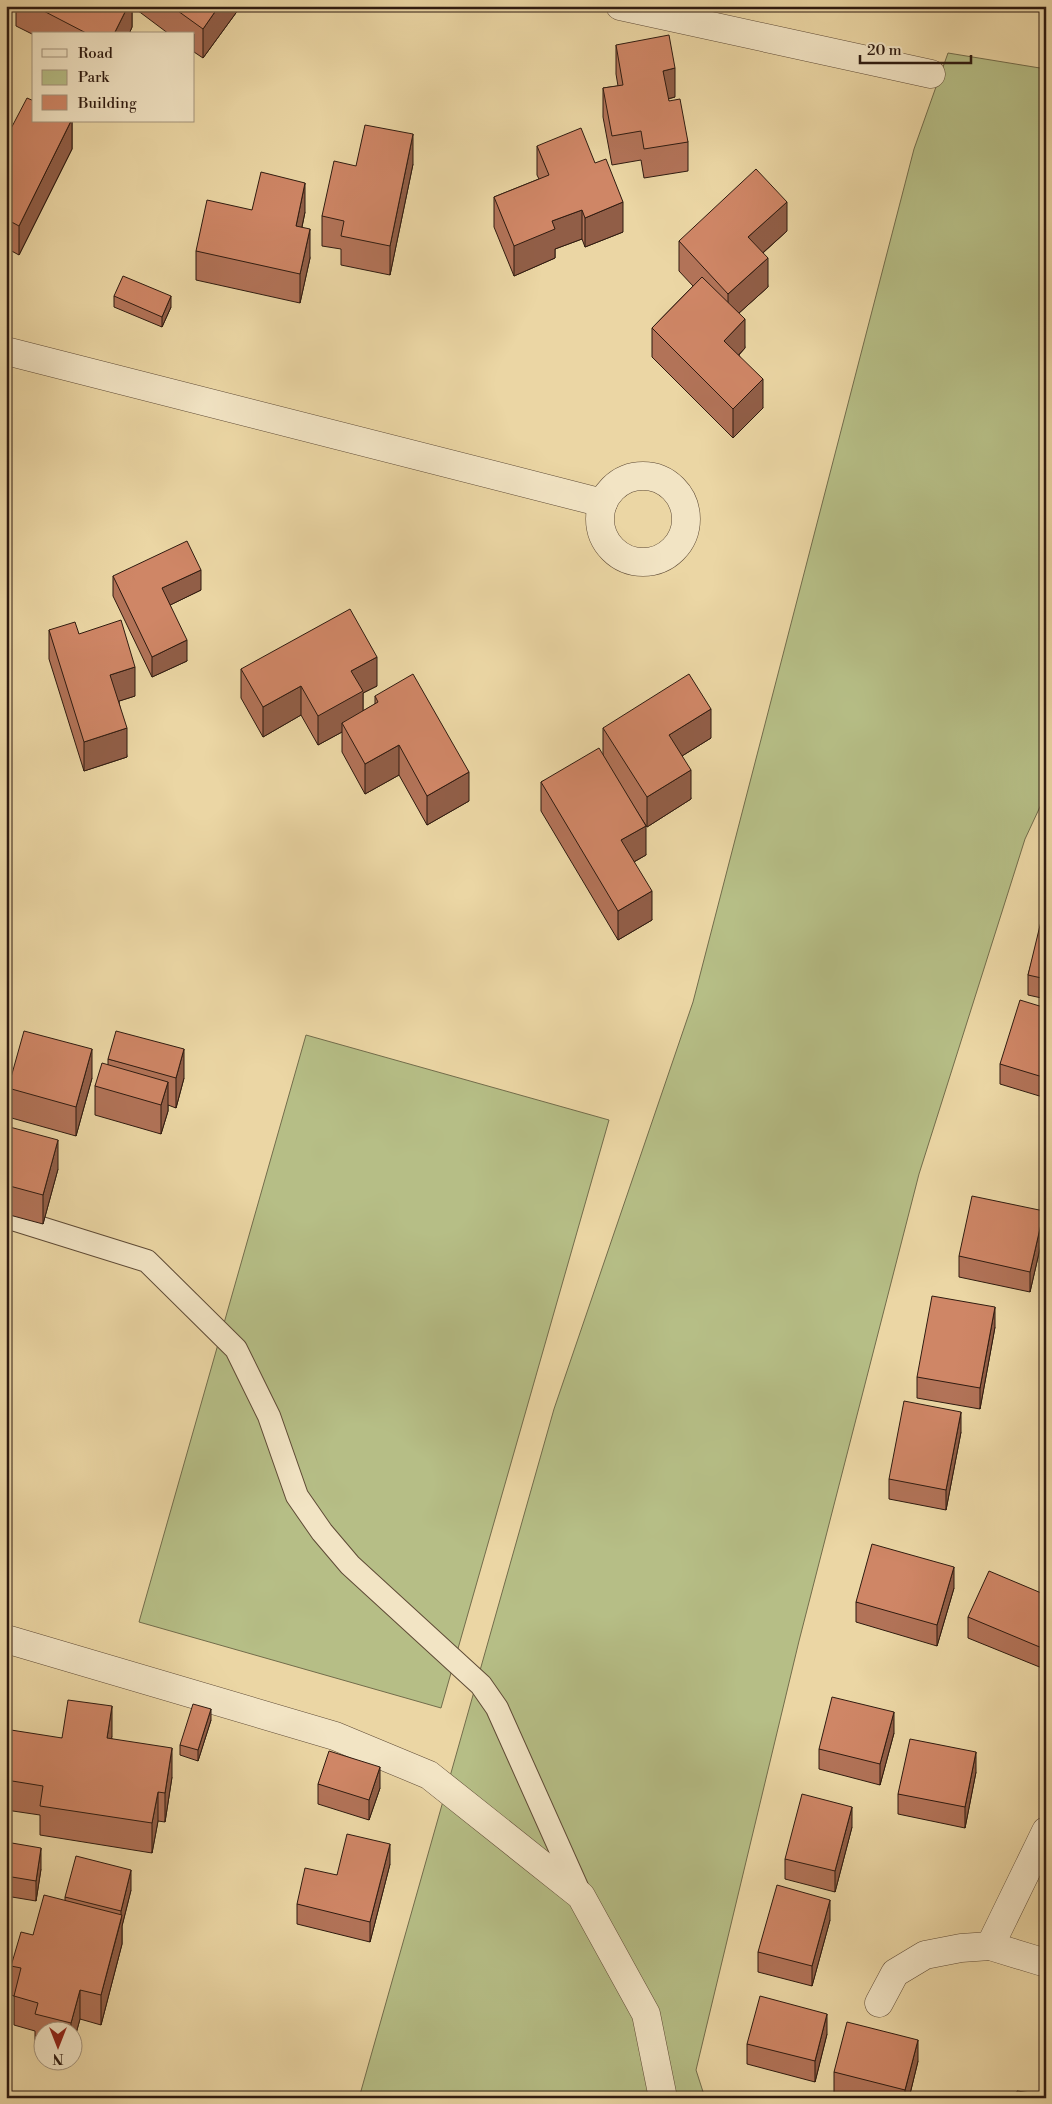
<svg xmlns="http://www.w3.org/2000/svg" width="1052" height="2104" font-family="'Libre Bodoni',serif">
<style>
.green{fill:#b6be86;stroke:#726c4b}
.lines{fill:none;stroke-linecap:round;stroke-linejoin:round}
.lane-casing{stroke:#5e4a35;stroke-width:24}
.street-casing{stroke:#5e4a35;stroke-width:29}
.lane{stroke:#f2e4c4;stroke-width:22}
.street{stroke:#f2e4c4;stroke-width:28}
.wall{fill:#b27358;stroke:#2f1b10}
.shaded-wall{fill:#915e47;stroke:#2f1b10}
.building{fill:#cf8666;stroke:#2f1b10}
</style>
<rect width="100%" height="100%" fill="#ebd6a4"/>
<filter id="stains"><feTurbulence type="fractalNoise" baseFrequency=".004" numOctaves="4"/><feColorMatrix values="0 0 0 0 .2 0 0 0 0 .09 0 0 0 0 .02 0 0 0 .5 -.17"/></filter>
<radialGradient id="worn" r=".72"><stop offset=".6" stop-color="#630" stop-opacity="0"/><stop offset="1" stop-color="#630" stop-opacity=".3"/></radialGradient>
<g class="green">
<polygon points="948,53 1046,69 1046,794 1025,839 919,1174 799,1641 696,2070 705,2098 359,2098 554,1409 693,1002 914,149"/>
<polygon points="306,1035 609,1120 441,1708 139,1622"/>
</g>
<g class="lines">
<g class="lane-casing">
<polyline id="lane" points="6,1217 147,1261 236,1349 269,1416 297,1496 322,1532 350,1565 481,1685 497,1708 581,1896"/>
</g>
<g class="street-casing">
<g id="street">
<polyline points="620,6 931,74"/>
<polyline points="6,351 603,503"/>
<circle cx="643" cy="519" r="43"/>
<polyline points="6,1639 335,1736 429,1775 581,1896 646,2014 663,2098"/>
<polyline points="990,1946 1046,1831"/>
<polyline points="879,2003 895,1973 925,1955 961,1948 990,1946 1046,1963"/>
</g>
</g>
<use href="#lane" class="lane"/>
<use href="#street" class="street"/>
</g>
<g class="wall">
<polygon points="16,6 132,6 132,27 129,34 34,34 34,35 16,26"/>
<polygon points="133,6 241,6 203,58 194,52 194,34 169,34 133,7"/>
<polygon points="797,6 814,6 813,9"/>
<polygon points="616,45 675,97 668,99 688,142 688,171 644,178 641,160 612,165 603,117 603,88 618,86 616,74"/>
<polygon points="72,121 72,149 19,255 6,248 6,138"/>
<polygon points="537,146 623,232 585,247 582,239 555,249 555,258 514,276 494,227 494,197 539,179 537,175"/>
<polygon points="413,164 390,275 341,265 341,249 322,246 322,216 356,166"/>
<polygon points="252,210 305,212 302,227 310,258 300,303 196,280 196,251"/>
<polygon points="787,231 763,253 768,287 739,313 745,348 739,355 763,408 733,438 652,357 652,328 693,286 679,271 679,241"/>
<polygon points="114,296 171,307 162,327 114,307"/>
<polygon points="113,576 201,590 170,605 187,661 152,677 113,596"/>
<polygon points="49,630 79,634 135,696 119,701 127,757 84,771 49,659"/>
<polygon points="241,669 377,686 363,693 363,711 375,704 375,696 469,801 427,825 399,775 365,794 342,752 342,732 318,745 301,715 263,737 241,698"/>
<polygon points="603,728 711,738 682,756 691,799 647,827 629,799 646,855 634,862 652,920 618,940 541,811 541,782 603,755"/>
<polygon points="1046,910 1046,999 1028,995 1028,975"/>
<polygon points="1046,1008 1046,1098 1000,1084 1000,1064"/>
<polygon points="108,1059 184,1078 176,1108 168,1105 168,1111 161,1134 95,1115 95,1086 108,1065"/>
<polygon points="92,1078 76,1136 8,1117 8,1088"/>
<polygon points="6,1126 58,1169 43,1224 6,1214"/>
<polygon points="1044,1231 1030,1292 959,1277 959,1256"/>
<polygon points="995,1327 980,1409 917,1398 917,1377"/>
<polygon points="961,1432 946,1510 889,1499 889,1479"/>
<polygon points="954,1588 937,1646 856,1622 856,1602"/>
<polygon points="1046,1595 1042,1668 968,1638 968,1617"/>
<polygon points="211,1720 198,1761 180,1755 180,1745"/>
<polygon points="894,1733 880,1785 819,1769 819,1749"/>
<polygon points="112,1736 111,1738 172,1777 165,1822 158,1821 152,1853 40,1835 40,1815 6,1810 6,1758 62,1738"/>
<polygon points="976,1772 965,1828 898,1814 898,1794"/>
<polygon points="318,1784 380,1788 369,1820 318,1804"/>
<polygon points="852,1827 835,1892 785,1879 785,1859"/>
<polygon points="6,1842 41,1869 36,1901 6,1896"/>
<polygon points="390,1864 370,1942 297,1924 297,1904 337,1875"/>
<polygon points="131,1890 122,1926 122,1944 101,2025 80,2019 72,2048 72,2032 42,2032 42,2045 35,2043 35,2031 14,2025 14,1996 11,1995 11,1966 33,1935 65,1901 65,1897"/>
<polygon points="830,1920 812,1986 758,1972 758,1952"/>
<polygon points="827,2034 815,2082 747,2064 747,2044"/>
<polygon points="918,2061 909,2098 855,2098 834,2093 834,2072"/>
</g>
<g class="shaded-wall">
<polygon points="128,6 132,6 132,27 129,34 114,34"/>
<polygon points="219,6 241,6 203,58 203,29"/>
<polygon points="675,68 675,97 663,100 663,71"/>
<polygon points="71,121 72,121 72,149 19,255 19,226"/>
<polygon points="413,134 413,164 390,275 390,246"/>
<polygon points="305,183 305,212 296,255 296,226"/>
<polygon points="623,202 623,232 585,247 585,218"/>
<polygon points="787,202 787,231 748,266 748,237"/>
<polygon points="582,210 582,239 555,249 555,258 514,276 514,246 552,221"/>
<polygon points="310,229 310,258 300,303 300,274"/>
<polygon points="768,258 768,287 728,323 728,294"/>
<polygon points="171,296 171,307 162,327 162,317"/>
<polygon points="745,319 745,348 724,370 724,341"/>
<polygon points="763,379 763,408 733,438 733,409"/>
<polygon points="201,570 201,590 162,609 162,588"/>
<polygon points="187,640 187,661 152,677 152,657"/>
<polygon points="377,657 377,686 363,693 363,721 342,723 342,732 318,745 318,716 351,671"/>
<polygon points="135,667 135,696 110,704 110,675"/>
<polygon points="301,686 301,715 263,737 263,707"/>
<polygon points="711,709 711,738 669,764 669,735"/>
<polygon points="127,728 127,757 84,771 84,742"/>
<polygon points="399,745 399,775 365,794 365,764"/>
<polygon points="691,770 691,799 647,827 647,797"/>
<polygon points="469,772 469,801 427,825 427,796"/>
<polygon points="646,826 646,855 621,869 621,840"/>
<polygon points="652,891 652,920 618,940 618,911"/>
<polygon points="92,1049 92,1078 76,1136 76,1107"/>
<polygon points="184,1049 184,1078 176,1108 176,1078"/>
<polygon points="168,1082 168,1111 161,1134 161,1105"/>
<polygon points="58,1140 58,1169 43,1224 43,1195"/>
<polygon points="1044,1211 1044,1231 1030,1292 1030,1272"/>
<polygon points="995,1307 995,1327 980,1409 980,1388"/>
<polygon points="961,1412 961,1432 946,1510 946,1490"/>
<polygon points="954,1567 954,1588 937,1646 937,1625"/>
<polygon points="1046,1639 1046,1659 1042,1668 1042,1648"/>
<polygon points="112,1706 112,1736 107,1767 107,1738"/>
<polygon points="211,1709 211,1720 198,1761 198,1750"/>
<polygon points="894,1712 894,1733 880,1785 880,1764"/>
<polygon points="172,1748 172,1777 165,1822 165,1793"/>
<polygon points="976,1752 976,1772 965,1828 965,1807"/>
<polygon points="380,1767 380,1788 369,1820 369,1800"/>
<polygon points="158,1792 158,1821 152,1853 152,1823"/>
<polygon points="852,1807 852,1827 835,1892 835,1871"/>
<polygon points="390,1844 390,1864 370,1942 370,1922"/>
<polygon points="41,1848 41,1869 36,1901 36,1881"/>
<polygon points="131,1870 131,1890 122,1926 122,1944 101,2025 101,1995 121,1920 121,1911"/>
<polygon points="830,1900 830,1920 812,1986 812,1966"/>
<polygon points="80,1990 80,2019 72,2048 72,2032 71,2032 71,2023"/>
<polygon points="827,2014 827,2034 815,2082 815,2061"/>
<polygon points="918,2040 918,2061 909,2098 905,2098 905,2090"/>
</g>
<g class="building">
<polygon points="34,6 128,6 114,34 88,34"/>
<polygon points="171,6 219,6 203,29"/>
<polygon points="669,35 675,68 663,71 669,101 680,99 688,142 644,149 641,131 612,136 603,88 623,85 616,45"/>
<polygon points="27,98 34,101 34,121 71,121 19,226 6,219 6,138"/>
<polygon points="365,125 413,134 390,246 341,236 344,221 322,216 334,161 356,166"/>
<polygon points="581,128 595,163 606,159 623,202 585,218 582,210 552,221 555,229 514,246 494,197 549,175 537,146"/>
<polygon points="756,169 787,202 748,237 768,258 728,294 679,241"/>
<polygon points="261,172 305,183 296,226 310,229 300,274 196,251 207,200 252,210"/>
<polygon points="123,276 171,296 162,317 114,296"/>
<polygon points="702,277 745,319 724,341 763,379 733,409 652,328"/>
<polygon points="187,541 201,570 162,588 187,640 152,657 113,576"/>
<polygon points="350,609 377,657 351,671 363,691 318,716 301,686 263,707 241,669"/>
<polygon points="121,620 135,667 110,675 127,728 84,742 49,630 75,622 79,634"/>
<polygon points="413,674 469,772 427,796 399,745 365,764 342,723 378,702 375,696"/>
<polygon points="689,674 711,709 669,735 691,770 647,797 603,728"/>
<polygon points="599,748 646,826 621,840 652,891 618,911 541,782"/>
<polygon points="1044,909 1046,910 1046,979 1028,975"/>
<polygon points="1020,1000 1046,1008 1046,1078 1000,1064"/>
<polygon points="24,1031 92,1049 76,1107 8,1088"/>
<polygon points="116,1031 184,1049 176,1078 108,1059"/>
<polygon points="102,1063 168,1082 161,1105 95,1086"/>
<polygon points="6,1126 58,1140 43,1195 6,1185"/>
<polygon points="972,1196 1044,1211 1030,1272 959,1256"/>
<polygon points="932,1296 995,1307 980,1388 917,1377"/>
<polygon points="904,1401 961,1412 946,1490 889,1479"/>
<polygon points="872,1544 954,1567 937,1625 856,1602"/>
<polygon points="989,1571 1046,1595 1046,1639 1042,1648 968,1617"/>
<polygon points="832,1697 894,1712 880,1764 819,1749"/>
<polygon points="68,1700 112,1706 107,1738 172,1748 165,1793 158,1792 152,1823 40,1806 43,1786 6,1780 6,1758 11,1730 62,1738"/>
<polygon points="193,1704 211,1709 198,1750 180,1745"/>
<polygon points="910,1739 976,1752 965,1807 898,1794"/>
<polygon points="329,1751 380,1767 369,1800 318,1784"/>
<polygon points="802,1794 852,1807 835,1871 785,1859"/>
<polygon points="347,1834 390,1844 370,1922 297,1904 305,1868 337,1875"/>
<polygon points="6,1842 41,1848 36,1881 6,1876"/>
<polygon points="76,1856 131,1870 121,1911 65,1897"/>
<polygon points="777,1885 830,1900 812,1966 758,1952"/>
<polygon points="44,1895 122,1915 101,1995 80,1990 71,2023 35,2014 38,2003 14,1996 21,1968 11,1966 21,1932 33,1935"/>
<polygon points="760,1996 827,2014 815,2061 747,2044"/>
<polygon points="847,2022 918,2040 905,2090 834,2072"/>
<polygon points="1017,2091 1046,2095 1046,2098 1016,2098"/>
</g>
<rect width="1052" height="2104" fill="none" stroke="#ebd6a4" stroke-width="25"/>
<rect x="8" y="8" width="1037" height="2089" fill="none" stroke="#2f1b10" stroke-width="2.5"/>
<rect x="12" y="12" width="1027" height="2079" fill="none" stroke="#2f1b10"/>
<rect x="32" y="32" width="162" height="90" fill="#f2e4c4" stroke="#a4947c"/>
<rect x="42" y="49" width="25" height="8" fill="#f2e4c4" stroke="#a4947c"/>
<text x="78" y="58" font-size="15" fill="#2f1b10">Road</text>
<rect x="42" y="70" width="25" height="15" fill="#b6be86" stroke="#a4947c"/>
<text x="78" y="82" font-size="15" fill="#2f1b10">Park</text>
<rect x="42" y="95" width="25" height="15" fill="#cf8666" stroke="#a4947c"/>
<text x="78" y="108" font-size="15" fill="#2f1b10">Building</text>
<g transform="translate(58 2046) rotate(180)"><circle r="24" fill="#f2e4c4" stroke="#a4947c"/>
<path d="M0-4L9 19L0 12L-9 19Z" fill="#8f2418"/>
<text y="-8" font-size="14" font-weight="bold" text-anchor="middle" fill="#2f1b10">N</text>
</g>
<path d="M860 55v8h111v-8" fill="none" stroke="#2f1b10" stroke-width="2.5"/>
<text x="867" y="55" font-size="15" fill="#2f1b10" stroke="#f2e4c4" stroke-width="4" paint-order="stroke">20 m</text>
<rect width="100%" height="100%" filter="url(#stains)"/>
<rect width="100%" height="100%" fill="url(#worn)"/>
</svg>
